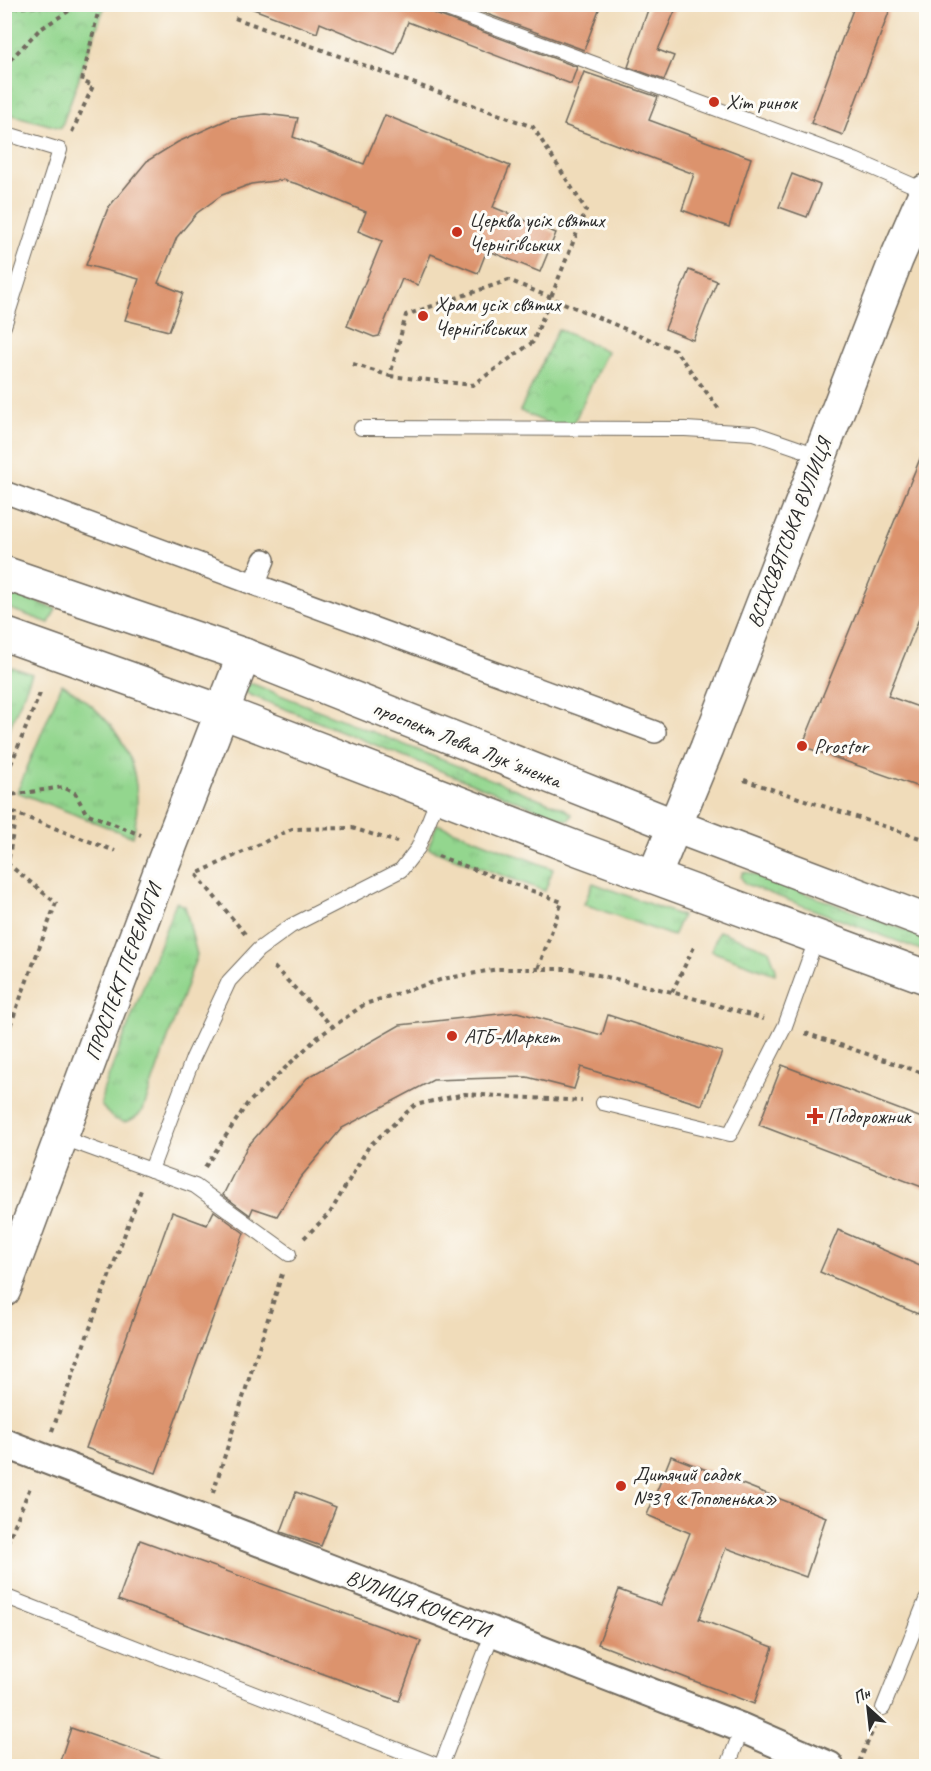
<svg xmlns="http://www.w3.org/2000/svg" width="931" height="1771" font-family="Caveat,sans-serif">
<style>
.grass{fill:url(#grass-tufts);stroke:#5f805c;stroke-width:1.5}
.park{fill:url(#park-crowns);stroke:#5f805c;stroke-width:1.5}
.building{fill:#dc936d}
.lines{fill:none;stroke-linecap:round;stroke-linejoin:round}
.service-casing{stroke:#70695d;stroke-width:16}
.pedestrian-casing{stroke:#70695d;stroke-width:24}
.minor-casing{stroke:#70695d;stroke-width:32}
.tertiary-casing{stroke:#70695d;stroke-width:36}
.secondary-casing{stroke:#70695d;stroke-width:36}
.path{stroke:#70695d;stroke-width:4;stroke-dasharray:4.5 4.5;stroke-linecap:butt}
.service{stroke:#fff;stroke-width:14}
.pedestrian{stroke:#fff;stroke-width:21}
.minor{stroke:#fff;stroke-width:28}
.tertiary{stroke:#fff;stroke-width:33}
.secondary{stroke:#fff;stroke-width:33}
.poi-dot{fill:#c8321e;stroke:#fdfcf7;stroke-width:2}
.labels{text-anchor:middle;stroke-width:6;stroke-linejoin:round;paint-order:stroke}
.poi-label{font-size:21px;fill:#2b2b2b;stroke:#fdfcf7;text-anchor:start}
.street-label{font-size:21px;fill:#2b2b2b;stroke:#fdfcf7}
</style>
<defs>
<pattern id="grass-tufts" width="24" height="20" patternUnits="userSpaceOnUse" patternTransform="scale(1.5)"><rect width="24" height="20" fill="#93d68e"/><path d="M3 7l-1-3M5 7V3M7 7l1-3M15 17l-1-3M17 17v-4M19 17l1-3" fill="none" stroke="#7fb87b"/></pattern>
<pattern id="park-crowns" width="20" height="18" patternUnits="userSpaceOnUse" patternTransform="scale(1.5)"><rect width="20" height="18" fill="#93d68e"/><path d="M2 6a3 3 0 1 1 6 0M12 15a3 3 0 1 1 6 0" fill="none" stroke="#7fb87b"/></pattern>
</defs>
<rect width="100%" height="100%" fill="#fdfcf7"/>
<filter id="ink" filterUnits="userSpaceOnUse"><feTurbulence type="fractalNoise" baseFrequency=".0167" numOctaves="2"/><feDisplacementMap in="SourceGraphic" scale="12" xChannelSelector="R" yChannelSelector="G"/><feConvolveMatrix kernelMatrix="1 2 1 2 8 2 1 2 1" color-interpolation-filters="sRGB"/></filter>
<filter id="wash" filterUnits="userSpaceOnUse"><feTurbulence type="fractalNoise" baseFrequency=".008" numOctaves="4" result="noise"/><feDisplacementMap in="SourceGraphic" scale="24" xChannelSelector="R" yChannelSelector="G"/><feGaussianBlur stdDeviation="1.35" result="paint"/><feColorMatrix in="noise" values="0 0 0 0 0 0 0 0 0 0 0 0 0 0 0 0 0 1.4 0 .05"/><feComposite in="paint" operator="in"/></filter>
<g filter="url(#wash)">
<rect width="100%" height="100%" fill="#f0dcba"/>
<g class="grass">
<polygon points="4,590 56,609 49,623 5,607"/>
<polygon points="5,665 32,674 5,739 4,665"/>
<path d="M62 684C121 721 148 767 133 837L17 792Z"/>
<polygon points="247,684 253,684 565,809 572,815 569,820 562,819 250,695 244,691"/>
<polygon points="437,824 553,869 545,891 428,848"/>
<polygon points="743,872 751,873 926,938 926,952 745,884 741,877"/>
<polygon points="593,883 682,916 673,936 584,904"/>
<path d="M176 902 185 906 197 955 143 1110C127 1129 114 1123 101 1105L103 1091Z"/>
<polygon points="719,931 769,950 776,969 775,974 711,951"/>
</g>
<g class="park">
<polygon points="4,5 105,5 61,128 5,113"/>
<polygon points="558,329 607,351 569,433 520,411"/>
</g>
<g id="blocks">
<g class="building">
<polygon points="248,4 424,4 430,12 577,67 571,84 408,22 395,54 320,23 317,33 248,7"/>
<polygon points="460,4 601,4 584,50"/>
<polygon points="650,4 678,4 658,50 674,56 664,80 628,67"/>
<polygon points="855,4 892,4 843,135 811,123"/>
<polygon points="584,72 658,97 649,120 751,158 729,227 682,210 694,174 564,125"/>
<polygon points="265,114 298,118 293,137 364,164 385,115 510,166 493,207 556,233 540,272 487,250 478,273 431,254 418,285 402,279 379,336 374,337 347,326 382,241 358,231 366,212 298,184 282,180 251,184 222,195 197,213 177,237 158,283 183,293 169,331 125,320 139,279 86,265 108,208 147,161 178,142 231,118"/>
<polygon points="792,174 820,185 807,217 779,207"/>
<polygon points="689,270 717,281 693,340 665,329"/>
<polygon points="926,444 927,599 888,696 927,710 927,790 802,746"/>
<polygon points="517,1012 602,1035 608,1015 722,1052 702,1105 581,1067 574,1089 527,1077 433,1080 342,1128 300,1178 277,1216 253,1208 250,1215 223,1195 247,1147 307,1078 400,1025"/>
<polygon points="782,1065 927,1120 927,1189 759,1125"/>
<polygon points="214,1211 244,1233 156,1473 86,1448 172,1212 207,1225"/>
<polygon points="838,1230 927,1269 927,1294 918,1314 820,1272"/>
<polygon points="671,1456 826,1517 806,1577 726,1548 699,1619 773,1647 754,1704 598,1644 619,1590 661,1605 690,1533 647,1515"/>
<polygon points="296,1492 336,1507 321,1546 281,1532"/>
<polygon points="140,1540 421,1641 399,1701 118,1600"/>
<polygon points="71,1728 170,1762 170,1767 58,1767"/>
</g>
</g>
</g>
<g filter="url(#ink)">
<use href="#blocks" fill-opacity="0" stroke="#70695d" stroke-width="1.5"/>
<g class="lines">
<g class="service-casing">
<g id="service">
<polyline points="433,4 855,160 926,191"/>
<polyline points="4,133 60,150 4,326"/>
<polyline points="361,428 685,429 754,433 818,455"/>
<polyline points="926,686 926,691"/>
<polyline points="603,1103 730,1134 785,1026 817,937"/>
<polyline points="63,1138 151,1170 193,1058 229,981 258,950 291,926 401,870 418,848 439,795"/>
<polyline points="151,1170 195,1186 289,1254"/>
<polyline points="4,1596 439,1766"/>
<polyline points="883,1708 926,1600"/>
<polyline points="441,1766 493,1632"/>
<polyline points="728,1766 742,1728"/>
</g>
</g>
<g class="pedestrian-casing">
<g id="pedestrian">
<polyline points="4,492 655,732"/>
<polyline points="254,584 264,560"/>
</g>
</g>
<g class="minor-casing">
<polyline id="minor" points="4,1443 742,1728 829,1766"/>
</g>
<g class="tertiary-casing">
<g id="tertiary">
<polyline points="654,876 707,748 896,260 926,191"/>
<polyline points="4,1290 163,864 244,655"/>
</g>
</g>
<g class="secondary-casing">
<g id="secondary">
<polyline points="4,573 244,655 675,826 926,921"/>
<polyline points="4,634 223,712 581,850 926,977"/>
</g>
</g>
<g class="path">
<polyline points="4,8 76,5"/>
<polyline points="235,18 533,127 586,210 533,342 473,385 390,376"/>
<polyline points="4,66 39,30 78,5"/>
<polyline points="72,132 93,86 82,81 100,4"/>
<polyline points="353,364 390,376 406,315 509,280 675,350 719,409"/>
<polyline points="744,780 926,840"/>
<polyline points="4,781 41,691"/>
<polyline points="4,796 63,787 75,793 86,813 141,835"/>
<polyline points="4,809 115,851"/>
<polyline points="438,856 562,902 538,969"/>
<polyline points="4,873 8,864"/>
<polyline points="245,934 196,874 292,829 352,828 397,842"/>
<polyline points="274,967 333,1027"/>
<polyline points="672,992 694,947"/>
<polyline points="805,1033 926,1074"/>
<polyline points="4,1042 56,903 8,864 16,812"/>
<polyline points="205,1167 247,1104 318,1037 365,1004 443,979 498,969 572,969 672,992 764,1019"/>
<polyline points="304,1238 330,1213 369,1146 415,1105 465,1094 582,1101"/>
<polyline points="52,1431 141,1190"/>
<polyline points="213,1493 282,1274"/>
<polyline points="4,1551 31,1485"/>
<polyline points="859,1762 874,1728"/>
</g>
<use href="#service" class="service"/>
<use href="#pedestrian" class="pedestrian"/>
<use href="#minor" class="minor"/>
<use href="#tertiary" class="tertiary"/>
<use href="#secondary" class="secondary"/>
</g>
</g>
<g class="poi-dot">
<circle cx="714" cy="102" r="6"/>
<circle cx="457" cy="232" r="6"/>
<circle cx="423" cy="316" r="6"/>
<circle cx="802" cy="746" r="6"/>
<circle cx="452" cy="1036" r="6"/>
<path d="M812 1107h6v6h6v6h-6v6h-6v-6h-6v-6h6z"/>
<circle cx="621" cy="1486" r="6"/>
</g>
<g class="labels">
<g class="poi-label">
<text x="726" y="109">Хіт ринок</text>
<text x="469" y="227">Церква усіх святих<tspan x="469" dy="24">Чернігівських</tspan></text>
<text x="435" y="311">Храм усіх святих<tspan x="435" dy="24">Чернігівських</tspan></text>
<text x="814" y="753">Prostor</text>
<text x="464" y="1043">АТБ-Маркет</text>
<text x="827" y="1123">Подорожник</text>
<text x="633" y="1481">Дитячий садок<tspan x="633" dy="24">№39 «Тополенька»</tspan></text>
</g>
<g class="street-label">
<text transform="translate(789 533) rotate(-69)" y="7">ВСІХСВЯТСЬКА ВУЛИЦЯ</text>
<text transform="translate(467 744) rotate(22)" y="7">проспект Левка Лукʼяненка</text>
<text transform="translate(123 972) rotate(-70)" y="7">ПРОСПЕКТ ПЕРЕМОГИ</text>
<text transform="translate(418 1603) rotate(21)" y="7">ВУЛИЦЯ КОЧЕРГИ</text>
</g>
</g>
<rect width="931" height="1771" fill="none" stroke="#fdfcf7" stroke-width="24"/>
<g transform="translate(868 1708) rotate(333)" stroke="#fdfcf7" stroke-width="4.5" paint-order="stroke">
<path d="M0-4.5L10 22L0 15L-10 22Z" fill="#2b2b2b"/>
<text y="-9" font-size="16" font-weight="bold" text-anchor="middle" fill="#2b2b2b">Пн</text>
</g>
</svg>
